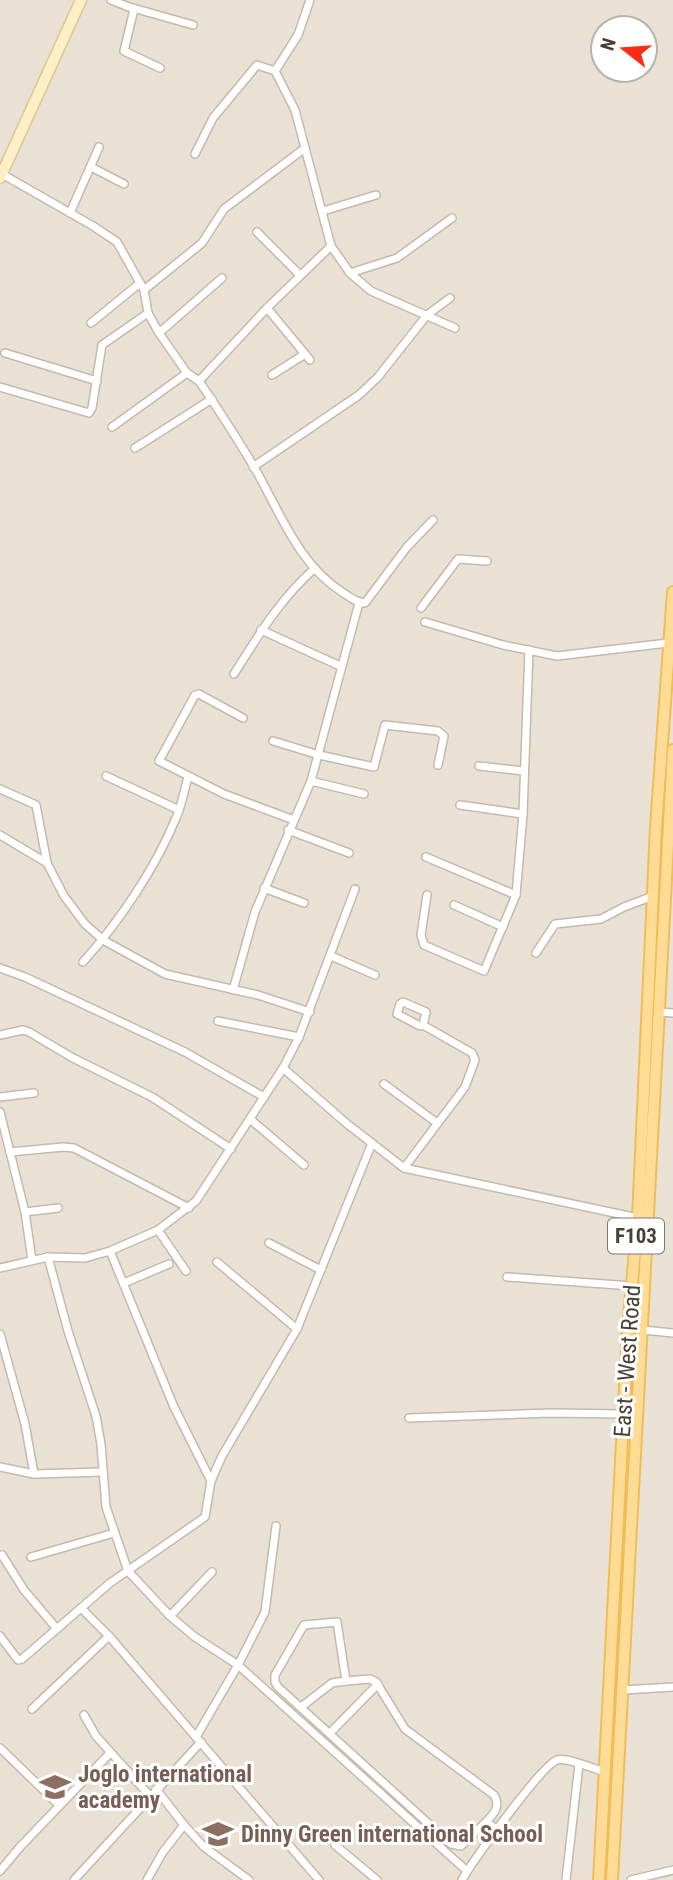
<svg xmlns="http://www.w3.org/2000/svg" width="673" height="1880" font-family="'Roboto Condensed',sans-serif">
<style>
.residential{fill:#e9e2d4;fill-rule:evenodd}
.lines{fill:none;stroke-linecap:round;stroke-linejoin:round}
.street-casing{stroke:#c4baab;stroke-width:10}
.secondary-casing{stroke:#ddc594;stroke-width:13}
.primary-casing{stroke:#f0bc5a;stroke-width:14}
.street{stroke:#fff;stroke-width:7}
.secondary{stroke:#ffefc6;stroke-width:10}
.primary{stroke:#ffdc95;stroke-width:10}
.labels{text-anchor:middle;stroke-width:6;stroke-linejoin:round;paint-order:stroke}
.shield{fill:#fff;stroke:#807972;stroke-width:2}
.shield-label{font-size:21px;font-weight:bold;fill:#494035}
.street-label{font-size:23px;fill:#494035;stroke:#fff}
.education-label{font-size:23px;font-weight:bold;fill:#785e54;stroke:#fff;text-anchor:start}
</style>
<rect width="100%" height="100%" fill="#f5f0e6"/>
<path class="residential" d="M0 0H673V1880H0ZM603 28H645V70H603Z"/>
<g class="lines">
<g class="street-casing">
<g id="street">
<polyline points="111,0 134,9 124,51 160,68"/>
<polyline points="133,8 193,25"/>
<polyline points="275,71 298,35 310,0"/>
<polyline points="195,154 213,118 257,65 275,71 295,110 331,246 350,273 371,291 455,328"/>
<polyline points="91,167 124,184"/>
<path d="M2 174 93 226 117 242 144 290 148 313 159 333 187 373 199 381C218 409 237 438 254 467 279 510 298 564 342 592 350 597 356 603 365 603L407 547 433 520"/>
<polyline points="323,211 376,195"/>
<polyline points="70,213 99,147"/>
<polyline points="257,232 300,275"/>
<polyline points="350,273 397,258 452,218"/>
<polyline points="144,290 202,243 224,209 305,148"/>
<polyline points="267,308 310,360"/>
<polyline points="91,323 140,283"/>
<polyline points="159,333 222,278"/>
<polyline points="5,353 97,381"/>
<polyline points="272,375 305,354"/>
<polyline points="199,381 267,308 331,246"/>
<polyline points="0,387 89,413 92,408 102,345 148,313"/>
<polyline points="112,427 187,373"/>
<polyline points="135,448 212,399"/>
<polyline points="253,467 359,395 378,377 427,315 450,298"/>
<polyline points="421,608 458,559 487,561"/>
<polyline points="425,622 503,645 557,656 668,643"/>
<polyline points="261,630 340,666"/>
<path d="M234 674C258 636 280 599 314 569"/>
<polyline points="243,718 199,694 195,695 159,761 224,794 294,820"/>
<polyline points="273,741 319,755 374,767 385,725 438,731 444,736 438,765"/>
<polyline points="479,766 523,771"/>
<polyline points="106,776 179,810"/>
<polyline points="311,781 364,794"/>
<polyline points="0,789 36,805 47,863 64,896 85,924 103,940 165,974 258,995 310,1012"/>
<polyline points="460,805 523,814"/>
<polyline points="288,830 349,853"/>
<polyline points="0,835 47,863"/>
<polyline points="426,857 516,895"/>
<polyline points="264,888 304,903"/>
<polyline points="427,895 421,935 424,945 484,971 516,895 523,814 529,650"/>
<polyline points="454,905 503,927"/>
<polyline points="536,953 555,924 601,919 624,907 653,896"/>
<polyline points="331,956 375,975"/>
<path d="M83 962C119 922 155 869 176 818 182 805 184 791 188 777"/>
<polyline points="0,968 25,977 185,1052 264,1097"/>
<polyline points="233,990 255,912 311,781 359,603"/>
<polygon points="403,1002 426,1012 423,1025 420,1026 397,1014 400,1004"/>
<polyline points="660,1012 673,1013"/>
<polyline points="218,1021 299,1037"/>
<polyline points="0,1035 23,1030 29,1032 73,1058 152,1097 231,1149"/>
<polyline points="283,1068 346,1123 404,1168 638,1218"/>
<polyline points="384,1084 437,1123"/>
<polyline points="0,1097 34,1093"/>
<polyline points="0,1112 25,1212 32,1260"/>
<polyline points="250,1119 304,1165"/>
<polyline points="10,1152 63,1147 74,1148 189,1208"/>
<polyline points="404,1168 465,1087 475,1060 472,1053 423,1025"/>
<polyline points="25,1212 58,1208"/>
<polyline points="158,1230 186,1271"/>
<polyline points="269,1243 321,1270"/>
<polyline points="110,1251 174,1407 211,1481"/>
<polyline points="48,1257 68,1331 96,1416 101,1444 106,1507 128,1571 170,1616 195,1637 238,1665 467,1871"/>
<polyline points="217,1262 297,1329"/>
<polyline points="0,1268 48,1257 85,1258 110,1251 158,1230 196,1201 283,1068 299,1037 355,889"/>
<polyline points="507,1277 632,1286"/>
<polyline points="124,1283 169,1264"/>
<polyline points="643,1330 673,1333"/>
<polyline points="0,1334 25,1424 34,1474"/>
<polyline points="409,1418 550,1413 624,1414"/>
<polyline points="0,1467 34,1474 102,1472"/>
<polyline points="2,1555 24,1590 57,1629"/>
<polyline points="31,1557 114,1533"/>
<polyline points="81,1608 109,1636 319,1880"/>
<polyline points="170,1616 212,1572"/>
<polyline points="0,1636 18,1660 22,1659 110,1583 205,1517 211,1481 222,1456 297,1329 372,1143"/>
<polyline points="623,1690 673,1687"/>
<polyline points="301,1707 332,1683 346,1681"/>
<polyline points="32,1709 109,1636"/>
<polyline points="84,1715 96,1736 150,1796"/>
<polyline points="330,1733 378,1684"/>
<polyline points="196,1737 238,1665 265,1612 276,1526"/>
<polyline points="0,1748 59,1805"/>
<polyline points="156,1789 184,1825 204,1847 249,1880"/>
<path d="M486 1822 461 1846 451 1844 278 1687 275 1682V1675L304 1625 337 1622 346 1681 370 1679 376 1682 405 1729 494 1795C501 1806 494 1814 486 1822L498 1830"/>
<polyline points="335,1845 377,1880"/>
<polyline points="0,1871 20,1847 110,1753"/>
<polyline points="74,1880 201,1742"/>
<polyline points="147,1880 163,1852 184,1825"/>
<path d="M462 1880C472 1862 542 1765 557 1760 566 1757 595 1769 605 1772"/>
<polyline points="566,1880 579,1764"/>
<polyline points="631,1880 673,1870"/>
</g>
</g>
<g class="secondary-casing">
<polyline id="secondary" points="0,178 81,0"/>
</g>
<g class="primary-casing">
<g id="primary">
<polyline points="599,1880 628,1328 638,1218 656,827 673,592"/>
<polyline points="612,1880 673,750"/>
</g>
</g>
<use href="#street" class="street"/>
<use href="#secondary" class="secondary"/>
<use href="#primary" class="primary"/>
</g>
<defs>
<g id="school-bare" transform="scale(2.415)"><path d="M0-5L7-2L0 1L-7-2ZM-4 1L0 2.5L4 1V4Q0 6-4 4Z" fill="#8d6e63" stroke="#fff" stroke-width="2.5" paint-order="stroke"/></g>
</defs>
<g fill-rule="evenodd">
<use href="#school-bare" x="55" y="1787"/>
<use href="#school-bare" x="218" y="1834"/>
</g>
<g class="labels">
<rect class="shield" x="608" y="1218.5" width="56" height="35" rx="5"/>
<g class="shield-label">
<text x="636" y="1243">F103</text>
</g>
<g class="street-label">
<text transform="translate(627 1361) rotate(-86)" y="8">East - West Road</text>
</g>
<g class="education-label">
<text x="78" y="1782">Joglo international<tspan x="78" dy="26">academy</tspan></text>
<text x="241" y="1842">Dinny Green international School</text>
</g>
</g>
<g transform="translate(624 49) rotate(287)"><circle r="33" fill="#ffffff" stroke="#b6b3ae" stroke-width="2"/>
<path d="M0-5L12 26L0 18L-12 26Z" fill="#ff2c13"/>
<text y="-10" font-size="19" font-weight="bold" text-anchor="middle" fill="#494035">N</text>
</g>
</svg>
